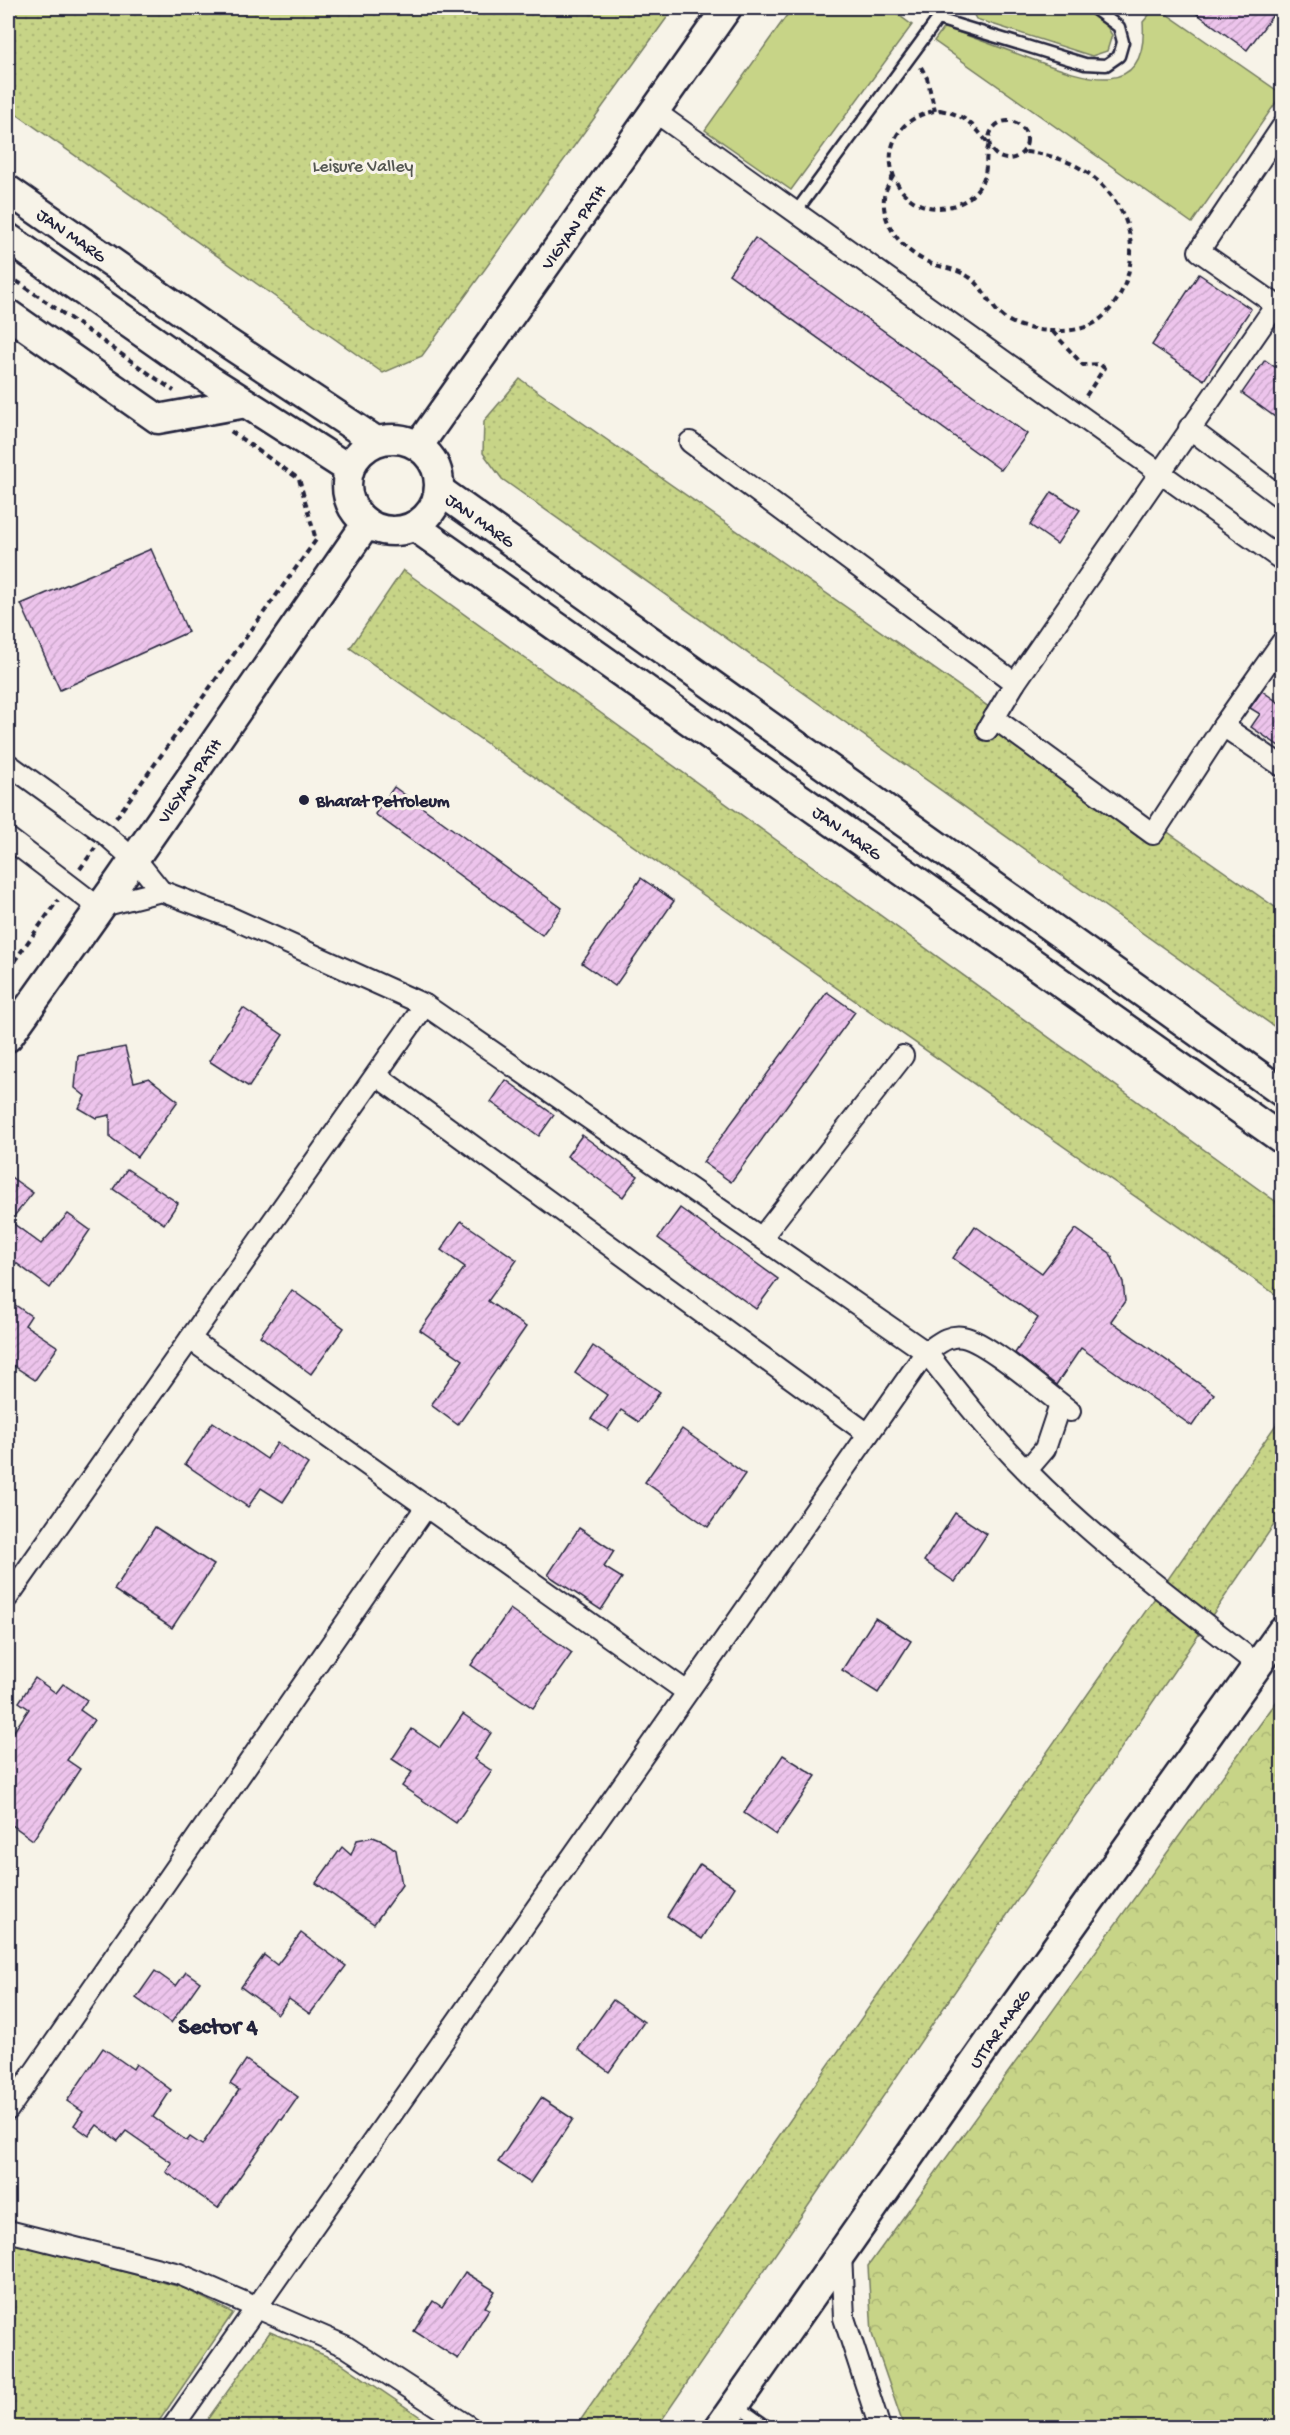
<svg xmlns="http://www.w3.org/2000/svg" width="1290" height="2435" font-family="'Gochi Hand',sans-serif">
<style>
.forest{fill:url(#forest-crowns);stroke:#747b61;stroke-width:1.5}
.park{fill:url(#park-dots);stroke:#747b61;stroke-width:1.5}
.garden{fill:#c7d487;stroke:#747b61;stroke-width:1.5}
.building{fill:url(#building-hatch);stroke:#22223b;stroke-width:1.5}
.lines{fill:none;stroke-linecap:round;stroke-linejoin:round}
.lane-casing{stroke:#22223b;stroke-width:15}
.street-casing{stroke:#22223b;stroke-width:24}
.secondary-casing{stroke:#22223b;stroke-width:33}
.path{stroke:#22223b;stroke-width:4;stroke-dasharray:6 4.5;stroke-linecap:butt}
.lane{stroke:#f7f3e8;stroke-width:10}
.street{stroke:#f7f3e8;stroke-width:20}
.secondary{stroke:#f7f3e8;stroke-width:28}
.poi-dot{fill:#22223b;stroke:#f7f3e8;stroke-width:2}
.labels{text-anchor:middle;stroke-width:6;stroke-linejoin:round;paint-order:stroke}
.park-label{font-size:18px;fill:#545752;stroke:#f7f3e8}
.street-label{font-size:18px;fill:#22223b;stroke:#f7f3e8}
.poi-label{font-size:18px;font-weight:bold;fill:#22223b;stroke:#f7f3e8;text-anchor:start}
.district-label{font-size:24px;font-weight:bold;fill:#22223b;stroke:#f7f3e8}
</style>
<defs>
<pattern id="forest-crowns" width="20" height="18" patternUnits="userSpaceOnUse" patternTransform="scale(1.5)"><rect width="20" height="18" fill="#c7d487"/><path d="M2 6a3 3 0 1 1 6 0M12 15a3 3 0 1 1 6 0" fill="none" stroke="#abb675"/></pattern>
<pattern id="park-dots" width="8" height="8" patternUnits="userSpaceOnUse" patternTransform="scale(1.5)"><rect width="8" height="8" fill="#c7d487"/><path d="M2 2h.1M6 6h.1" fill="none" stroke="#abb675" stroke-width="1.8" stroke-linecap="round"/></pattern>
<pattern id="building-hatch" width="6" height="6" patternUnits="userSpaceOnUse" patternTransform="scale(1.5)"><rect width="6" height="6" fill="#edc4ec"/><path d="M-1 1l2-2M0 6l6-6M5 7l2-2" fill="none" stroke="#cba8cb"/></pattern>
</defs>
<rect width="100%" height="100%" fill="#f7f3e8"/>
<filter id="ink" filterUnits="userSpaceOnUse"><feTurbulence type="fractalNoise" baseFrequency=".0167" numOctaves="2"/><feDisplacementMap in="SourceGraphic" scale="12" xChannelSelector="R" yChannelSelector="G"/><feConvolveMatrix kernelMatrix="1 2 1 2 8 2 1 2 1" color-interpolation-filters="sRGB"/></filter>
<g filter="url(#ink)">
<polygon class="forest" points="1282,1694 1282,2427 904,2427 872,2334 868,2266"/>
<g class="park">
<polygon points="8,8 674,8 422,356 383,373 8,108"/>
<polygon points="520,379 1282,912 1282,1032 502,479 483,453 484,421"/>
<polygon points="403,570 1282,1206 1282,1299 350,648"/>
<polygon points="1282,1416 1282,1513 657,2427 575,2428"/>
<polygon points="8,2240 184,2288 233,2313 155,2427 8,2427"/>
<polygon points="270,2332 338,2361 435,2427 202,2427"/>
</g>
<g class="garden">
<polygon points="792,8 889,8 912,25 791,190 705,130"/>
<polygon points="970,8 1081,8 1106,25 1112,35 1107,51 1092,56 976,19"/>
<path d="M1155 8H1158L1282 94 1192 223 934 41 944 27C971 37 998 47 1026 57 1073 74 1149 108 1143 22Z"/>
</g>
<g class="building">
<polygon points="1189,8 1263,8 1273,15 1247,50"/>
<polygon points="755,238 1027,434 1001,470 729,274"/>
<polygon points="1199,274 1251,309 1204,380 1152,345"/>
<polygon points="1265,360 1282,372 1282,422 1242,393"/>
<polygon points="1052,492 1080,510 1057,544 1030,525"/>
<polygon points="151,549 188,632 60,690 21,604"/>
<polygon points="1262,691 1282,705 1282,748 1251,727 1260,714 1250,708"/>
<polygon points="394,787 562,908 542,935 375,814"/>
<polygon points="641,878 674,901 615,986 582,963"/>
<polygon points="827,992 855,1012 731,1182 703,1162"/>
<polygon points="243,1008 283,1035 249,1087 209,1061"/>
<polygon points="125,1047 134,1082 149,1078 178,1101 137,1157 110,1137 110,1115 96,1118 79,1108 85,1096 75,1088 78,1056"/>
<polygon points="506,1080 554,1115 539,1136 491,1102"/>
<polygon points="582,1135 638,1176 623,1197 567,1156"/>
<polygon points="127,1169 178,1203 164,1224 113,1189"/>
<polygon points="8,1175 33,1193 10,1221 41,1244 68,1214 90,1230 50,1288 8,1257"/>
<polygon points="680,1208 778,1279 756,1309 658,1238"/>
<polygon points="461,1221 517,1260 488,1301 526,1327 458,1425 431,1405 463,1360 420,1330 465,1267 441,1250"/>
<polygon points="975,1226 1042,1273 1076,1229 1110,1253 1123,1282 1125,1301 1111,1321 1214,1394 1192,1426 1081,1348 1056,1385 1015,1353 1038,1318 953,1258"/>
<polygon points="292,1290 344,1328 311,1374 260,1336"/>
<polygon points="8,1300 31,1316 25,1325 58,1347 35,1380 8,1362"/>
<polygon points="593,1346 660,1392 639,1422 621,1410 608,1430 591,1419 607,1395 575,1373"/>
<polygon points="213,1422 267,1459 277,1443 308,1464 283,1502 261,1488 248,1507 185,1464"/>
<polygon points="682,1429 745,1474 708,1527 645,1482"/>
<polygon points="955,1513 987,1534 955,1582 924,1561"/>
<polygon points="155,1527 214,1565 172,1628 114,1590"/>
<polygon points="579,1528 614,1551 604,1567 622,1578 601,1610 548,1575"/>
<polygon points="510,1609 572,1653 533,1708 471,1665"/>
<polygon points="875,1618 911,1641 878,1693 842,1670"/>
<polygon points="35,1678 56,1693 63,1684 87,1700 80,1710 94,1720 67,1760 80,1769 33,1840 8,1822 8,1740 29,1709 19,1702"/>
<polygon points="463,1714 491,1733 474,1759 492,1771 456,1823 402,1786 412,1772 392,1759 412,1729 440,1748"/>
<polygon points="783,1755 816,1776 776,1835 744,1813"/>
<polygon points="373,1837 385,1842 396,1850 402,1885 374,1924 316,1883 342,1847 351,1855 357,1840"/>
<polygon points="700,1864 735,1887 702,1939 667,1916"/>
<polygon points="301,1933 346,1966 310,2014 289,1999 278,2014 241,1987 264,1955 277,1965"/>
<polygon points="155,1971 176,1986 186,1972 200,1982 171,2023 136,1998"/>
<polygon points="613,2000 644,2022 609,2072 578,2049"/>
<polygon points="103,2048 133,2069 136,2064 171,2090 153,2117 187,2141 190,2137 202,2145 239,2090 230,2084 246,2060 298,2097 282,2120 280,2119 218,2208 166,2172 172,2163 126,2131 118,2141 97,2125 89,2136 74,2125 83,2112 67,2101"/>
<polygon points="541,2098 573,2119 530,2183 498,2162"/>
<polygon points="465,2272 495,2291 485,2307 489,2309 458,2359 414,2331 433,2301 442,2307"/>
</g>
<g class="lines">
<g class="lane-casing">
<g id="lane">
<polyline points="938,19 1085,64 1106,65 1119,56 1123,42 1119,27 1093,8"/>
<polyline points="795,213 946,8"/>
<polyline points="738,2406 769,2428"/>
</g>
</g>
<g class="street-casing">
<g id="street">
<polyline points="654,111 1282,560"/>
<polyline points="1282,127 1199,251 1282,309"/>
<polyline points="1189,428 1282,498"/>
<polyline points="690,442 1015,683 1276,305"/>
<polyline points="1282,642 1223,726 1282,766"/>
<polyline points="994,718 1153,834 1223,726"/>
<polyline points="987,730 1015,683"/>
<path d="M8 764 105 834 141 866 161 891 227 916 425 1005 926 1352C958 1393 990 1434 1027 1471 1098 1543 1179 1603 1258 1665"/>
<polyline points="8,838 98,907 161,891"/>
<polyline points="377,1076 868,1434"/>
<polyline points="762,1237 903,1056"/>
<polyline points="190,1339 687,1692"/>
<polyline points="1027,1470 1045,1449 1060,1404"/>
<polyline points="8,1597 425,1005"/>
<polyline points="8,2110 426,1507"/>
<polyline points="8,2231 179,2274 345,2346 471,2428"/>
<polyline points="841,2253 844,2318 880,2428"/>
<path d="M172 2428 926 1352C937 1345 948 1334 963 1337 988 1342 1047 1394 1070 1411"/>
</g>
</g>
<g class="secondary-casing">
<g id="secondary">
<path id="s1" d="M8 190 229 344 376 441"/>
<polyline points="8,238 210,380 349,469"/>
<polyline points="8,314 158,419 246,403"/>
<circle cx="393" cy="485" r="46"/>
<path id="s2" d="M419 445 727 8"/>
<path id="s3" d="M439 490 1282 1092"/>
<path id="s4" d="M414 526 1282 1139"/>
<path id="s5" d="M8 1037 119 881 367 523"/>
<path id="s6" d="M719 2428 1001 2025 1282 1631"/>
</g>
</g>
<g class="path">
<polyline points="921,67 927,78 935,111"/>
<path d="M940 110C966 115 973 125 989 144 984 157 989 171 981 184 974 195 965 203 952 206 887 223 860 121 940 110Z"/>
<circle cx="1008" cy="140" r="19"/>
<path d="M893 176C890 182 885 190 884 197 881 226 905 253 930 263 943 268 958 269 969 277 986 287 989 311 1011 322 1033 333 1079 336 1099 320 1131 294 1141 245 1120 209 1099 172 1065 155 1024 152"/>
<polyline points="8,275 174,391"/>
<polyline points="1053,332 1083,365 1100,364 1104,368 1086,396"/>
<polyline points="116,818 316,540 299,479 229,430"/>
<polyline points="80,869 95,848"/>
<polyline points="8,970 58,900"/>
</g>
<use href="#lane" class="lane"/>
<use href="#street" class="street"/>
<use href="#secondary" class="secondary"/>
</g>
</g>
<circle class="poi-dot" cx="304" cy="800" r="6"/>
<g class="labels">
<g class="park-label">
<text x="363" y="171">Leisure Valley</text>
</g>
<g class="street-label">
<text dy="6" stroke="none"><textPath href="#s2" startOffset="267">VIGYAN PATH</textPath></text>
<text dy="6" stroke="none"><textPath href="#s1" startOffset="78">JAN MARG</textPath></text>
<text dy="6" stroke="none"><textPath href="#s3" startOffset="51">JAN MARG</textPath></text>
<text dy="6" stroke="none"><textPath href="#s5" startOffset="314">VIGYAN PATH</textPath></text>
<text dy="6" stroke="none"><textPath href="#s4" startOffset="531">JAN MARG</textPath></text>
<text dy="6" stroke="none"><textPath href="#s6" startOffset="488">UTTAR MARG</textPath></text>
</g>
<g class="poi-label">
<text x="316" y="806">Bharat Petroleum</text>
</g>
<g class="district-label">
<text x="218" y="2033">Sector 4</text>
</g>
</g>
<rect width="1290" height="2435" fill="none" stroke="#f7f3e8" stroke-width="30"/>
<rect x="15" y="15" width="1260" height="2405" fill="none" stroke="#22223b" stroke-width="2" filter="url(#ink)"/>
</svg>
